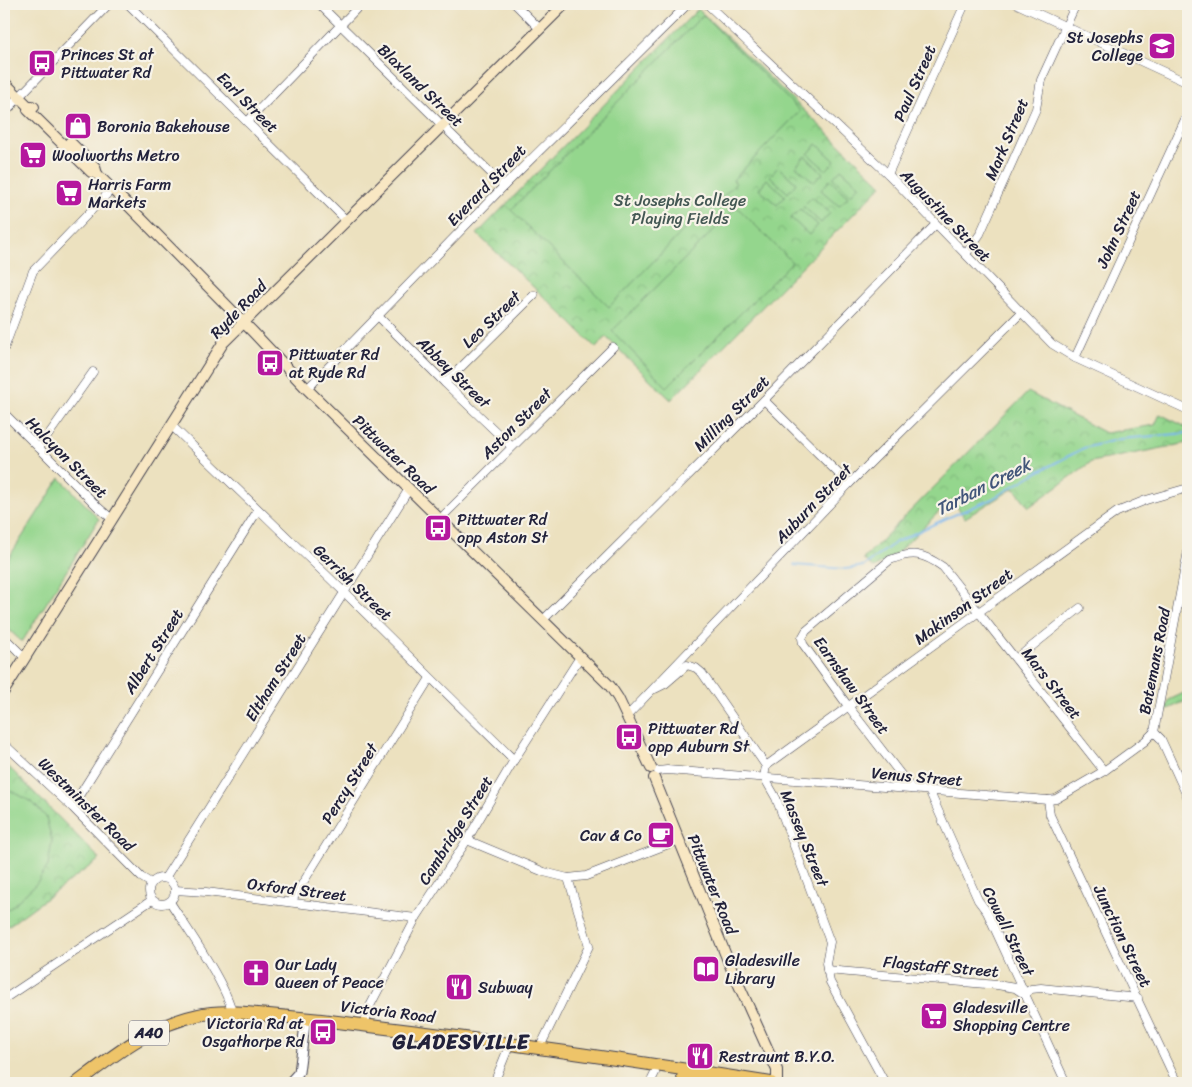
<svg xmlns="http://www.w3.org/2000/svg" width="1192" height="1087" font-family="Sriracha,sans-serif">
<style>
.park{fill:url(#park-crowns);stroke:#5b7c64}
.pitch{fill:#94d68d;stroke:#5b7c64}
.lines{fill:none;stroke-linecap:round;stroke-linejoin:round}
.stream{stroke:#7cb7ee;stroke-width:2}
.minor-casing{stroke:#403f4f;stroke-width:9}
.tertiary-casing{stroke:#403f4f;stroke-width:11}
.secondary-casing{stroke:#403f4f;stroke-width:12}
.trunk-casing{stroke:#403f4f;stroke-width:14}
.minor{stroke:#fff;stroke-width:8}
.tertiary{stroke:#fff;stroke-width:9}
.secondary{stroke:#f8e7c3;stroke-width:10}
.trunk{stroke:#eec469;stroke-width:12}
.labels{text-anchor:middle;stroke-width:4.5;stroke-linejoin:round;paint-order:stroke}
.shield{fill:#f7f3e8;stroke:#62616f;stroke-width:1}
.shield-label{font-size:15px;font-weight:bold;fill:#22223b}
.poi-label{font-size:16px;fill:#22223b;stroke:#f7f3e8;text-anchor:start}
.street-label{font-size:16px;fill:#22223b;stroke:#f7f3e8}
.park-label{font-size:16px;fill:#445854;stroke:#f7f3e8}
.water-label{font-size:18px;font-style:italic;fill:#42567a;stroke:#f7f3e8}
.district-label{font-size:21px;font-weight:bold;letter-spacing:1px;fill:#22223b;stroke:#f7f3e8}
</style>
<defs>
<pattern id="park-crowns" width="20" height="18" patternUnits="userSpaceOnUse" patternTransform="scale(1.25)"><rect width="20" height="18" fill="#94d68d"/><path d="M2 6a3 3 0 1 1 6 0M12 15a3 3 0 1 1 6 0" fill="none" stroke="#7fb77b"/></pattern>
</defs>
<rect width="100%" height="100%" fill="#f7f3e8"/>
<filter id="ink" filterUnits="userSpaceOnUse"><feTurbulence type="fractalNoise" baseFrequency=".02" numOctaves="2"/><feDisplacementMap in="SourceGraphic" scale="10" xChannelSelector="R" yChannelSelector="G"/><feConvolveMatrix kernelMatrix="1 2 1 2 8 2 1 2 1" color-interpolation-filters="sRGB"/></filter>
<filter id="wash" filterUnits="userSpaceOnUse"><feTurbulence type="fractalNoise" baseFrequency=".0096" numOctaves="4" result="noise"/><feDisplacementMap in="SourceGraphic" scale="20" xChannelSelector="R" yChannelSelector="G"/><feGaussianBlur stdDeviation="1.12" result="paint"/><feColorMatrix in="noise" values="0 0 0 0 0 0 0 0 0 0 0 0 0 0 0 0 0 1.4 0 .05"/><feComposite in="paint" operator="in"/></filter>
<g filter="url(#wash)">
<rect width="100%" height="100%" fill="#ece1bf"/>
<g class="park">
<polygon points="698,9 882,185 671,400 606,337 596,348 561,313 477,234"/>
<polygon points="1028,392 1105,433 1155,425 1160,414 1188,428 1188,443 1091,462 1029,507 1014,488 965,518 952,499 898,552 874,568 863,559"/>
<polygon points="1188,691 1188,700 1166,710 1169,700"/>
<polygon points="4,762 100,859 4,929"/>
</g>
<g class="pitch">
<polygon points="703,15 800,111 733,180 736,183 719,201 715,198 609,307 511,210"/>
<polygon points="817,144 835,161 826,170 808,154"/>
<polygon points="805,156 823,173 814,182 796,166"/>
<polygon points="778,167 796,183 788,193 770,176"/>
<polygon points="841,169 859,185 851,195 833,178"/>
<polygon points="767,179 785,196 777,205 759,189"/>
<polygon points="830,180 848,197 839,206 821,190"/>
<polygon points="812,197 830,213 821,223 803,206"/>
<polygon points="737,207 792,262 667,387 612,331"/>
<polygon points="800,209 818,225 809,235 791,218"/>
<polygon points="60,478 99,519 22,642 4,625 4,565"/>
<polygon points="4,791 14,792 33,803 46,817 52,841 48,866 36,884 10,908 4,911"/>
</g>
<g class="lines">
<polyline class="stream" points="794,565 846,569 864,566 896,542 947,518 992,499 1034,474 1084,448 1120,439 1188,433"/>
</g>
</g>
<g filter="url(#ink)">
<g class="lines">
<g class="minor-casing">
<g id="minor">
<polyline points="128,4 347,221"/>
<polyline points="319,4 504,186"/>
<polyline points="515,4 540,29"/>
<polyline points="707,4 888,174 1052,344 1075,358 1188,410"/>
<polyline points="1017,4 1188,83"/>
<polyline points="19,97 109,4"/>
<polyline points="247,122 361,4"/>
<polyline points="888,174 965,4"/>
<polyline points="966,254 980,234 1036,109 1041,80 1076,4"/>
<polyline points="378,316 445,383 511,446"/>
<polyline points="4,349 33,271 112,189"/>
<polyline points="1075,358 1188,113"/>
<polyline points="445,383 534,295"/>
<polyline points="307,389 504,186 688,4"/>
<polyline points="764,400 849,484"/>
<polyline points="4,413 99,508 112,519"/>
<polyline points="171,425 344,592 514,760"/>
<polyline points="39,448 93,372"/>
<polyline points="439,520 613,347"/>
<polyline points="543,620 764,400 936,224"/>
<polyline points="4,637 24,657"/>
<polyline points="1016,659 1080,608"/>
<polyline points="655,689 665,684 687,665 696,668 702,673 766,766 764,777 776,798 830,942 826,963 830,982 885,1083"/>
<polyline points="627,716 849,484 1021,313"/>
<polyline points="1154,732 1188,551"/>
<polyline points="1154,732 1161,739 1188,798"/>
<polyline points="4,744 72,807 141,877 151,883"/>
<polyline points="766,766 1117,512 1146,500 1188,488"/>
<polyline points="658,771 667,770 1048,800 1056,799 1104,771 1145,741 1154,732"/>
<path d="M912 789 848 706 803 644 802 638 806 631 826 614 890 560C913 551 923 553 943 567L1104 771"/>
<polyline points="929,790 978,900 987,912 1066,1083"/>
<polyline points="1048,800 1050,815 1177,1083"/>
<polyline points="72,807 258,510"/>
<polyline points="467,840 544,872 568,878 586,876 679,840"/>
<polyline points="165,878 409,489"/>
<circle cx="162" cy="891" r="13"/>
<polyline points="175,890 206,892 416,918"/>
<path d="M170 902C185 926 234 994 233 1020"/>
<polyline points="291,902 430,678"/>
<polyline points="827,970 997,985 1015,988 1024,994"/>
<polyline points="1024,994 1031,989 1041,988 1138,998"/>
<polyline points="4,999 152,900"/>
<polyline points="364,1025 371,1004 416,918 467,840 514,760 580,657"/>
<polyline points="539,1049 589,946 568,878"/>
<polyline points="494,1083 507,1051"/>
<polyline points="650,1083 655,1073"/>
</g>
</g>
<g class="tertiary-casing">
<g id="tertiary">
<polyline points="4,112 19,97"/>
<polyline points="289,1083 299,1072 305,1025"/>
</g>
</g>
<g class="secondary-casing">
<g id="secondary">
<polyline points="4,82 29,107 32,106 34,107"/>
<polyline points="29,107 28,110 91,172 97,174 112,189 253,332 307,389 610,686 618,698 651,768"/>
<polyline points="70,142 95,167 97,174"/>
<polyline points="4,691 223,343 565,4"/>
<polyline points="654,778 729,963 777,1070 777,1083"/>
</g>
</g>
<g class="trunk-casing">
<g id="trunk">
<polyline points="683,1077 712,1083"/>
<path d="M77 1083C114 1055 151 1025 198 1015 221 1010 246 1013 269 1015 306 1018 342 1022 378 1027 509 1043 640 1062 771 1083"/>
</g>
</g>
<use href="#minor" class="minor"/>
<use href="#tertiary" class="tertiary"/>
<use href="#secondary" class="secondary"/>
<use href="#trunk" class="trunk"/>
</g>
</g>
<defs>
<g id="school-square" transform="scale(1.4375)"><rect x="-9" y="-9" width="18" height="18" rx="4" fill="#b5179e" stroke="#f7f3e8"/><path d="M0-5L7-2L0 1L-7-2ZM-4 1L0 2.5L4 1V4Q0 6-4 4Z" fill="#fff"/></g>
<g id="bus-square" transform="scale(1.4375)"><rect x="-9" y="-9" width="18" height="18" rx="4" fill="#b5179e" stroke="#f7f3e8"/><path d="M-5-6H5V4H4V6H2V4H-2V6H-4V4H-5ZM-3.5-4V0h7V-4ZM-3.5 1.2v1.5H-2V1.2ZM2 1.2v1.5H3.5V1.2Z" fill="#fff"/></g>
<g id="shop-square" transform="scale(1.4375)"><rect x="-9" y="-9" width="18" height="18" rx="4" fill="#b5179e" stroke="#f7f3e8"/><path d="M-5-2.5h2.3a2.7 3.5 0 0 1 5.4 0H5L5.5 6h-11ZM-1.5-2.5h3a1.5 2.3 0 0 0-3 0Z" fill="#fff"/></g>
<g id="supermarket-square" transform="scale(1.4375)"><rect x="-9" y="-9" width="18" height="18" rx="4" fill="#b5179e" stroke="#f7f3e8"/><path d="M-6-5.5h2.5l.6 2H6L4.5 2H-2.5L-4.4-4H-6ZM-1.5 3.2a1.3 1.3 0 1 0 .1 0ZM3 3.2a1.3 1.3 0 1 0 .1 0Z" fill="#fff"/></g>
<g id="cafe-square" transform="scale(1.4375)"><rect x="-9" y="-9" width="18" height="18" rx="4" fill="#b5179e" stroke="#f7f3e8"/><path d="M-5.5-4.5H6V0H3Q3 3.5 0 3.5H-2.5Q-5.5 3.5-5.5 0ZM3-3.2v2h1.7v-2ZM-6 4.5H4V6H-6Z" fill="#fff"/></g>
<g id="library-square" transform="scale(1.4375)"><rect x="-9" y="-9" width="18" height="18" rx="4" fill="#b5179e" stroke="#f7f3e8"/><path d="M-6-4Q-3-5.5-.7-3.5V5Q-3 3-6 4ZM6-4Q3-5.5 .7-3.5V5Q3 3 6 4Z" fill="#fff"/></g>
<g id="church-square" transform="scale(1.4375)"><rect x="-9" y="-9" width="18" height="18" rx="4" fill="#b5179e" stroke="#f7f3e8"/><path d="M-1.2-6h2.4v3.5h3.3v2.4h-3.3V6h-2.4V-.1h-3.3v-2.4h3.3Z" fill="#fff"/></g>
<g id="restaurant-square" transform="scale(1.4375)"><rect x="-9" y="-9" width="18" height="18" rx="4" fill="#b5179e" stroke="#f7f3e8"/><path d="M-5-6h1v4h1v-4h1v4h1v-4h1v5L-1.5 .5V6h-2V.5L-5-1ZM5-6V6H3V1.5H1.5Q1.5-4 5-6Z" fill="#fff"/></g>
</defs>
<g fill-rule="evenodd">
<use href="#school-square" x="1162" y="46"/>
<use href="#bus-square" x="42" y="63"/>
<use href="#shop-square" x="78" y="126"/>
<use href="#supermarket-square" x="33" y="155"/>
<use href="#supermarket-square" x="69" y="193"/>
<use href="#bus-square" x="270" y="363"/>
<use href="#bus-square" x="438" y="528"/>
<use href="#bus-square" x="629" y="737"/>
<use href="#cafe-square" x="661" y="835"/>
<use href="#library-square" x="706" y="969"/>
<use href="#church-square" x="256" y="973"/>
<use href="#restaurant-square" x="459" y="987"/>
<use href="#supermarket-square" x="934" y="1016"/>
<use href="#bus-square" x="323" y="1032"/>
<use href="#restaurant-square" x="700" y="1056"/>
</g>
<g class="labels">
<rect class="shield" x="129" y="1020.5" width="40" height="25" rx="4"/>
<g class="shield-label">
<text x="149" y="1038">A40</text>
</g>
<g class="poi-label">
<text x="1143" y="43" text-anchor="end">St Josephs<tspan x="1143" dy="18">College</tspan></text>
<text x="61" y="60">Princes St at<tspan x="61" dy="18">Pittwater Rd</tspan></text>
<text x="97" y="132">Boronia Bakehouse</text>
<text x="52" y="161">Woolworths Metro</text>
<text x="88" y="190">Harris Farm<tspan x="88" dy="18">Markets</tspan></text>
<text x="289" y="360">Pittwater Rd<tspan x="289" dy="18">at Ryde Rd</tspan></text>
<text x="457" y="525">Pittwater Rd<tspan x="457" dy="18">opp Aston St</tspan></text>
<text x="648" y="734">Pittwater Rd<tspan x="648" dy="18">opp Auburn St</tspan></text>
<text x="642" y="841" text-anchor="end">Cav &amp; Co</text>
<text x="725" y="966">Gladesville<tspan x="725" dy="18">Library</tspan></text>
<text x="275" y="970">Our Lady<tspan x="275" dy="18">Queen of Peace</tspan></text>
<text x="478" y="993">Subway</text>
<text x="953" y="1013">Gladesville<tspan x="953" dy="18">Shopping Centre</tspan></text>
<text x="304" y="1029" text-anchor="end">Victoria Rd at<tspan x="304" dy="18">Osgathorpe Rd</tspan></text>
<text x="719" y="1062">Restraunt B.Y.O.</text>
</g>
<g class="street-label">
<text transform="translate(914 83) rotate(-66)" y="6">Paul Street</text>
<text transform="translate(421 85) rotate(44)" y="6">Blaxland Street</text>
<text transform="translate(248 102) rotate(45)" y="6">Earl Street</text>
<text transform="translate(1006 139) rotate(-67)" y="6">Mark Street</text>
<text transform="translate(486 185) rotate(-46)" y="6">Everard Street</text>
<text transform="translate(946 215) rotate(46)" y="6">Augustine Street</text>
<text transform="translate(1118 229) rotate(-65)" y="6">John Street</text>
<text transform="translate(238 309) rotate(-46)" y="6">Ryde Road</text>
<text transform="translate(491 319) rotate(-44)" y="6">Leo Street</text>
<text transform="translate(454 372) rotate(44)" y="6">Abbey Street</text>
<text transform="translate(731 413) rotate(-45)" y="6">Milling Street</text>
<text transform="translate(516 423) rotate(-45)" y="6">Aston Street</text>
<text transform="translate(394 454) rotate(44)" y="6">Pittwater Road</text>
<text transform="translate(67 457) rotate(45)" y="6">Halcyon Street</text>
<text transform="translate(813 503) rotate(-46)" y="6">Auburn Street</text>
<text transform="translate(353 582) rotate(44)" y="6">Gerrish Street</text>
<text transform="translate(963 606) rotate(-36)" y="6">Makinson Street</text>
<text transform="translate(153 651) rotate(-58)" y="6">Albert Street</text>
<text transform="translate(1154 661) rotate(-79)" y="6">Batemans Road</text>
<text transform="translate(275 677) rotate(-58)" y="6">Eltham Street</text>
<text transform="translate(1052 683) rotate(52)" y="6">Mars Street</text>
<text transform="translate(852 685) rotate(54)" y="6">Earnshaw Street</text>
<text transform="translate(917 776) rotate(5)" y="6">Venus Street</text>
<text transform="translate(349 783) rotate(-58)" y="6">Percy Street</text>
<text transform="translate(87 804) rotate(44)" y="6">Westminster Road</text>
<text transform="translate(455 830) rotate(-58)" y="6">Cambridge Street</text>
<text transform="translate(805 838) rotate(68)" y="6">Massey Street</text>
<text transform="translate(713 884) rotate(68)" y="6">Pittwater Road</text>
<text transform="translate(297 889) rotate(7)" y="6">Oxford Street</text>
<text transform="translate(1009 931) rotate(64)" y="6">Cowell Street</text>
<text transform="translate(1123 936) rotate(64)" y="6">Junction Street</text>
<text transform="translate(941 966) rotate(5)" y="6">Flagstaff Street</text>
<text transform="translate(388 1011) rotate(7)" y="6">Victoria Road</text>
</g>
<g class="park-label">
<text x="680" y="206">St Josephs College<tspan x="680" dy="18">Playing Fields</tspan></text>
</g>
<g class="water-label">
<text transform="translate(983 487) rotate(-27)" y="6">Tarban Creek</text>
</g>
<g class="district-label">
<text x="461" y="1049">GLADESVILLE</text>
</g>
</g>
<rect width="1192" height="1087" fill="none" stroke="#f7f3e8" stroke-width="20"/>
</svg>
